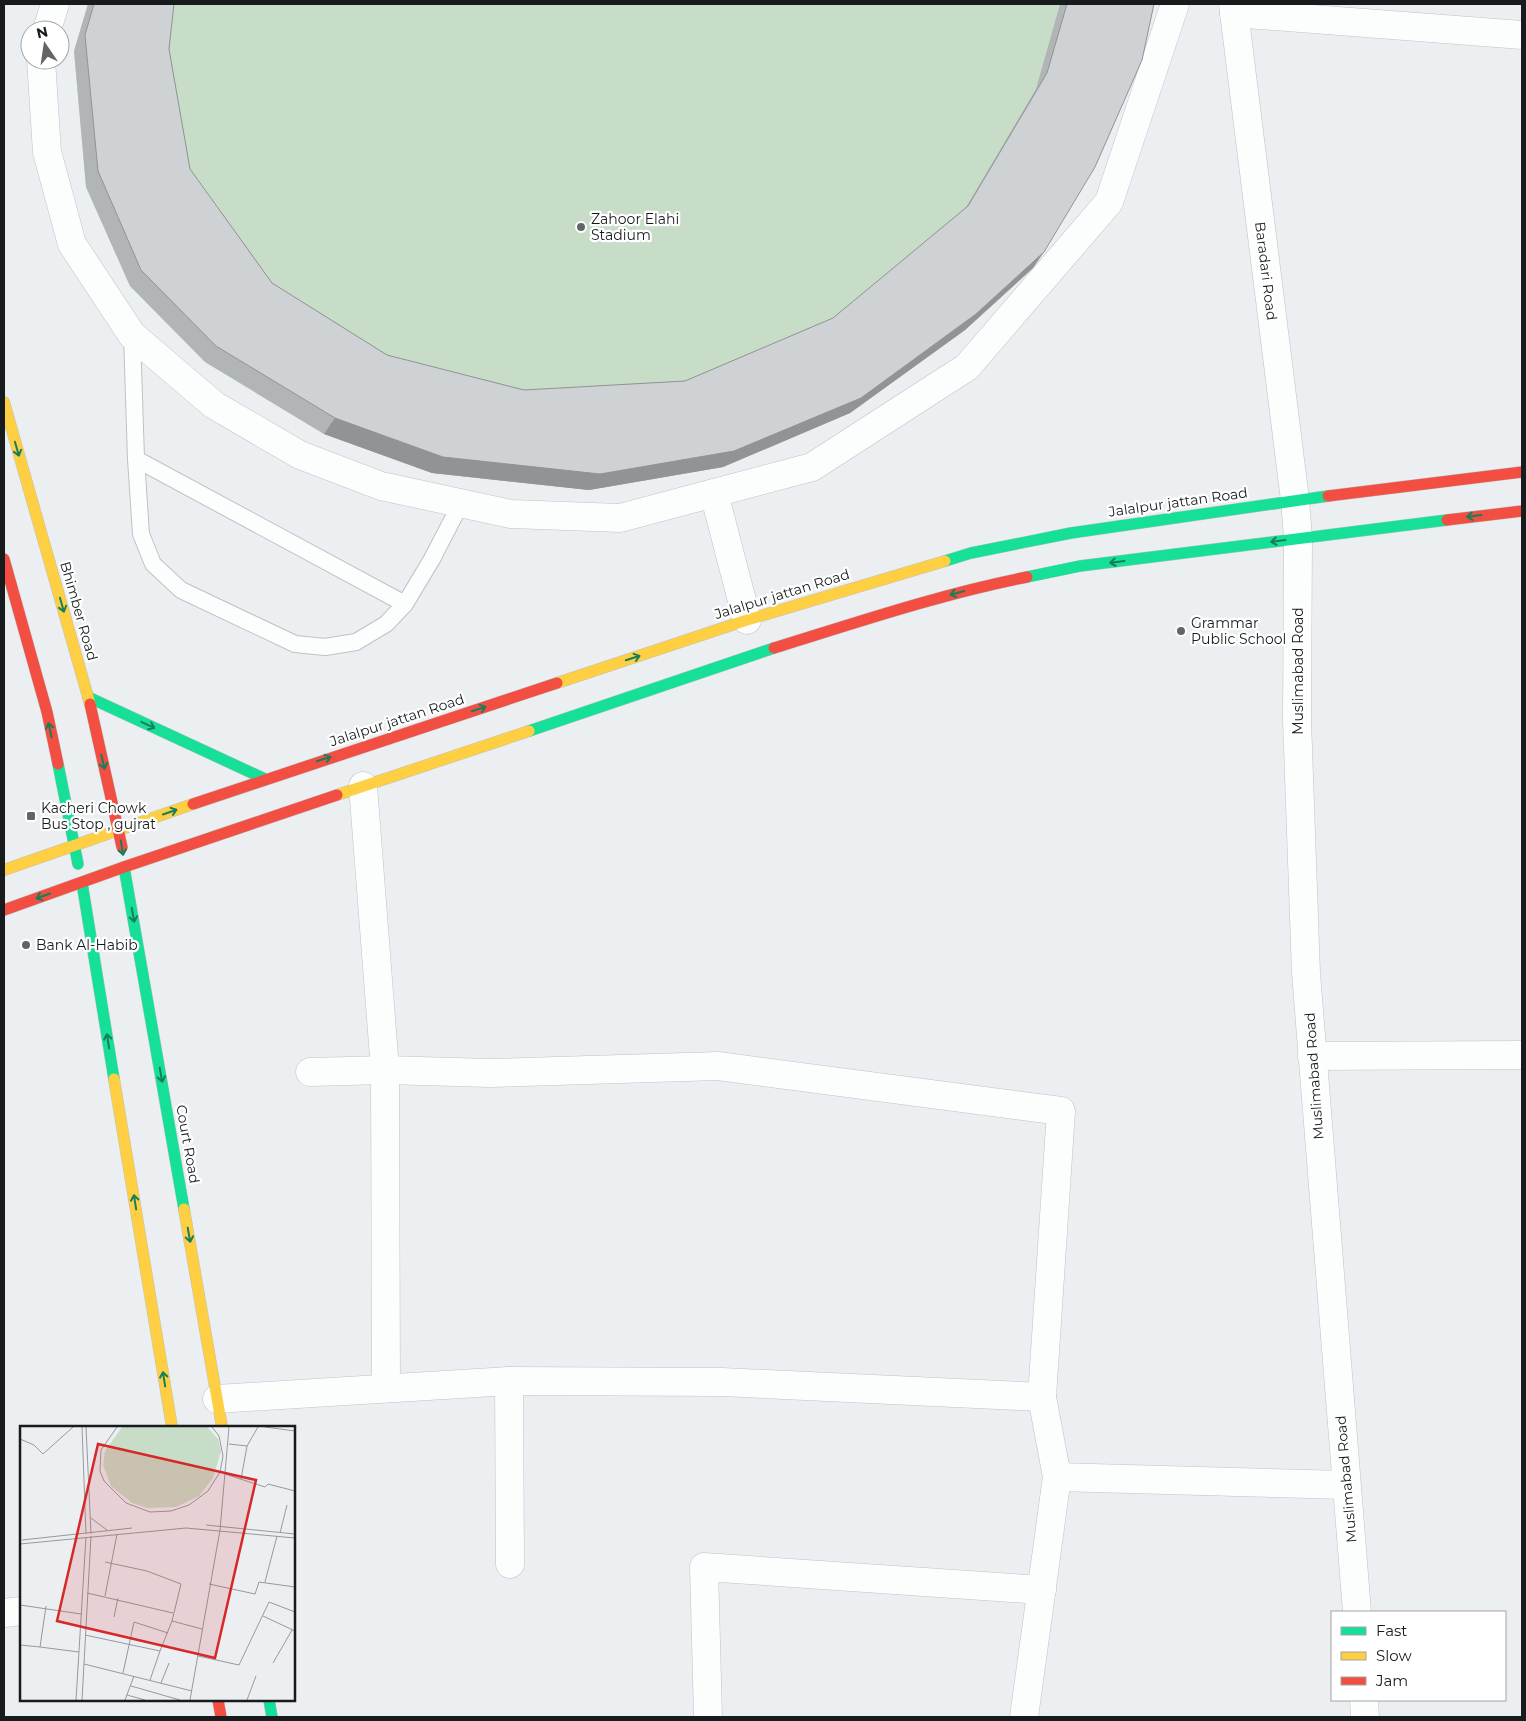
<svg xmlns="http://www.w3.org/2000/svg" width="1526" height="1721" font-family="Montserrat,sans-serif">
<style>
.green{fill:#c8ddc8}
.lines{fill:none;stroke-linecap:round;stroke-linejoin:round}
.lane-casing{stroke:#bfc2c5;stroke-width:18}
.street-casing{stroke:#bfc2c5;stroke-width:29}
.fast-casing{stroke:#bfc2c5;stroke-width:12}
.slow-casing{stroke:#bfc2c5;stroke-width:12}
.jam-casing{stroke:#bfc2c5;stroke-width:12}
.lane{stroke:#fcfdfd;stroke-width:16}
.street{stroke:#fcfdfd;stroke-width:28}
.fast{stroke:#16e098;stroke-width:11}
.slow{stroke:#ffcf43;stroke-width:11}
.jam{stroke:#f24e42;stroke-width:11}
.wall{fill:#b2b5b6}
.shaded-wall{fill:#919394}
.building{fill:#cfd2d4;stroke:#919394}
.oneway{stroke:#177e5a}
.poi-dot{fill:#626568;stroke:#fff;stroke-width:2}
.labels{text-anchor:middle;stroke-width:4.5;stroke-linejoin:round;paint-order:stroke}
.poi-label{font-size:14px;fill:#181b1d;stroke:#fff;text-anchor:start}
.street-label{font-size:14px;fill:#181b1d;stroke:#fff}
.inset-road{fill:none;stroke:#979a9d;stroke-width:1}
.view{fill:#d62828;fill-opacity:0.15;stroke:#d62828;stroke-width:2.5}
.inset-edge{fill:none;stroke:#181b1d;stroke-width:2.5}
</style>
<rect width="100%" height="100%" fill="#eceff2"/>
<polygon class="green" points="88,4 1146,4 965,330 850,413 723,467 589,490 432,473 324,434 205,362 130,286 86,187 74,51"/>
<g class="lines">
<g class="lane-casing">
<g id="lane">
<polyline points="132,335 136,459 141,534 153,564 181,590 295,644 325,647 356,642 386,624 405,604 432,559 461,503"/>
<polyline points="136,459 405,604"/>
</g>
</g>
<g class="street-casing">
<g id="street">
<polyline points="1233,4 1295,500 1298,538 1297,720 1306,973 1357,1612"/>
<polyline points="1234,13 1522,35"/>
<polyline points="47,30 55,4"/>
<polyline points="41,60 47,152 72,244 132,335 214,405 300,455 381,486 511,514 620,518 812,467 967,367 1109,202 1175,4"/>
<polyline points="714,493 747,620"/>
<polyline points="363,786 385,1070 386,1388"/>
<polyline points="1312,1056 1522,1055"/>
<polyline points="310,1072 385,1070 490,1073 718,1066 1061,1111 1042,1397 1057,1477 1024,1717"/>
<polyline points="509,1381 510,1564"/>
<polyline points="217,1399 509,1381 722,1382 1042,1397"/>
<polyline points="1057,1477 1346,1485"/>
<polyline points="4,1613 21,1611"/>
<polyline points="1364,1700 1365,1717"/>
<polyline points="708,1717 704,1567 1042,1590"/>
</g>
</g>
<g class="fast-casing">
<g id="fast">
<polyline points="945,561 971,553 1071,533 1328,496"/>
<polyline points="1027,577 1080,566 1447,520"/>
<polyline points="88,697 265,779"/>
<polyline points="529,731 774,648"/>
<polyline points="58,764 78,864"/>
<polyline points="124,867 184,1209"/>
<polyline points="82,883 114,1079"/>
<polyline points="269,1700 272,1717"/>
</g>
</g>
<g class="slow-casing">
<g id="slow">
<polyline points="4,402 90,704"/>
<polyline points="557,683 747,620 945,561"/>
<polyline points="337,795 529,731"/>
<polyline points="4,870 193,804"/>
<polyline points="114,1079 172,1427"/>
<polyline points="184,1209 222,1427"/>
</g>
</g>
<g class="jam-casing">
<g id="jam">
<polyline points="1328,496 1522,472"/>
<polyline points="1447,520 1522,511"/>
<polyline points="4,559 47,712 58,764"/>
<path d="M774 648C858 622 941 594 1027 577"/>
<polyline points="90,704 122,847"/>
<polyline points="193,804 557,683"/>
<polyline points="4,910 124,867 337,795"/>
<polyline points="218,1700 221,1717"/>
</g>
</g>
<use href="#lane" class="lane"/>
<use href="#street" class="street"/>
<use href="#fast" class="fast"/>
<use href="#slow" class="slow"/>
<use href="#jam" class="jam"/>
</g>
<polygon class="wall" points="88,4 174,4 169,49 190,169 272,283 387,355 524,390 685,381 833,318 965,209 1036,89 1060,4 1154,4 1033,268 965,330 850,413 723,467 589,490 432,473 324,434 205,362 130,286 86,187 74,51"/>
<polygon class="shaded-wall" points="1044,252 1033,268 965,330 850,413 723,467 589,490 432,473 324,434 335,418 600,474"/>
<polygon class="building" points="94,4 174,4 169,49 190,169 272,283 387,355 524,390 685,381 833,318 968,206 1047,73 1067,4 1154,4 1142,60 1095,167 1044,252 976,314 861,398 734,451 600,474 443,457 335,418 216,346 141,270 98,171 85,35"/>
<defs><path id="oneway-shaft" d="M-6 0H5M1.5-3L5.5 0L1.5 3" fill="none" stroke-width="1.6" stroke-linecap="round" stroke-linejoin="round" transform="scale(1.25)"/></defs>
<g class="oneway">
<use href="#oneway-shaft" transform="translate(17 449) rotate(74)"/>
<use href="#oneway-shaft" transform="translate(1474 516) rotate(173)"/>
<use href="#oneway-shaft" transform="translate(1278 541) rotate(173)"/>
<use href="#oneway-shaft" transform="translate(1117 562) rotate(173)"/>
<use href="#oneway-shaft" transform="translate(957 593) rotate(164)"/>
<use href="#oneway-shaft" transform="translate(62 605) rotate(74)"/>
<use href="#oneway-shaft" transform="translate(633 658) rotate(-18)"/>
<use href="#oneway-shaft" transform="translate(479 709) rotate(-18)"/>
<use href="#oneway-shaft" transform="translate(148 725) rotate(25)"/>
<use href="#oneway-shaft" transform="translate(50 730) rotate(-102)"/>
<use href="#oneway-shaft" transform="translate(324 759) rotate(-18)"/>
<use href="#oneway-shaft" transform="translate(103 762) rotate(77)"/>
<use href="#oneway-shaft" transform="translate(170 812) rotate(-19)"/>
<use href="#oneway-shaft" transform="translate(122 848) rotate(81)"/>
<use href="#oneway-shaft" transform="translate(43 896) rotate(161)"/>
<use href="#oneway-shaft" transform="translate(133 915) rotate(80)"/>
<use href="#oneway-shaft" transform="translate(108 1041) rotate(-99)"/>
<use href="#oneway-shaft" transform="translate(161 1075) rotate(80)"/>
<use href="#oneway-shaft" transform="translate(135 1202) rotate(-99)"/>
<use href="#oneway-shaft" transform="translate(189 1235) rotate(80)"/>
<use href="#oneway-shaft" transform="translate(164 1379) rotate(-99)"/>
</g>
<g class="poi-dot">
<circle cx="581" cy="227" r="5"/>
<circle cx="1181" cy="631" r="5"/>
<rect x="26" y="811" width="10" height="10" rx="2.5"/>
<circle cx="26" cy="945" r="5"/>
</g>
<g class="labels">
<g class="poi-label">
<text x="591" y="224">Zahoor Elahi<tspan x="591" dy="16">Stadium</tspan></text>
<text x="1191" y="628">Grammar<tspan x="1191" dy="16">Public School</tspan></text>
<text x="41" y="813">Kacheri Chowk<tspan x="41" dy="16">Bus Stop , gujrat</tspan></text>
<text x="36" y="950">Bank Al-Habib</text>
</g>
<g class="street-label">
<text transform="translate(1266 271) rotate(83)" y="5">Baradari Road</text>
<text transform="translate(1178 502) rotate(-8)" y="5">Jalalpur jattan Road</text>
<text transform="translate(782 594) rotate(-17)" y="5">Jalalpur jattan Road</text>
<text transform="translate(79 611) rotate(74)" y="5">Bhimber Road</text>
<text transform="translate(1298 671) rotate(-90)" y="5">Muslimabad Road</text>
<text transform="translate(397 720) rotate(-18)" y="5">Jalalpur jattan Road</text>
<text transform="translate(1314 1076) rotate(-94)" y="5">Muslimabad Road</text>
<text transform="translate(188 1144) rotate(80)" y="5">Court Road</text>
<text transform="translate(1346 1479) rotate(-95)" y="5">Muslimabad Road</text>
</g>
</g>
<g transform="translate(20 1426)">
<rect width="275" height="275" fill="#eceff2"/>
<path d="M102 1H187L198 13 201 25 193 52 179 70 156 81 127 82 112 77 91 60 83 39 85 25Z" fill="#c8ddc8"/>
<path class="inset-road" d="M62 1 66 108M66 1 71 108M97 1 81 24 80 45 84 55 106 77 130 86 151 85 169 79 188 65 200 46 203 30 199 10 192 1M245 1 275 5M0 13 14 19 23 28 53 1M209 18 227 20 238 1M205 48 245 61 248 58 275 65M221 53 227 20M71 92 87 104M186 99 275 108M260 107 267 79M2 114 112 102M0 118 166 102 275 112M85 136 127 145 161 158 152 195 140 225M245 156 257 110M189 158 235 168 239 156 275 161M67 167 153 187M85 170 97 108M0 179 61 188M26 180 20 221 59 226M243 190 275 205M94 191 98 172M152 195 182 203M65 209 140 225 130 254M0 219 20 221M143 220 178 228M178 230 219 239 249 176 275 186M253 237 272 204M64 238 172 265M103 247 114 196 148 207M141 257 149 237M111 260 160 274M107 269 125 274M56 274 66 111M62 274 71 110M105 274 114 250M170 274 200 104 209 1M227 274 236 250"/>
<path class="view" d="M78 18 236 54 195 232 37 195Z"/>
<rect width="275" height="275" class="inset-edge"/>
</g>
<rect width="1526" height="1721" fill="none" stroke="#181b1d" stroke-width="10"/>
<rect x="1331" y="1611" width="175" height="90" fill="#ffffff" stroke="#a3a4a5"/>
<rect x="1341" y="1627" width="25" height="8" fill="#16e098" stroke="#a3a4a5"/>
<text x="1376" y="1636" font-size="15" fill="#181b1d">Fast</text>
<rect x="1341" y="1652" width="25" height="8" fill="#ffcf43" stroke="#a3a4a5"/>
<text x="1376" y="1661" font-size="15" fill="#181b1d">Slow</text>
<rect x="1341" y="1677" width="25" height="8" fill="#f24e42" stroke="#a3a4a5"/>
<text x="1376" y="1686" font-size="15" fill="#181b1d">Jam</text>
<g transform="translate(45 45) rotate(347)"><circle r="24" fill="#ffffff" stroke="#a3a4a5"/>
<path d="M0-4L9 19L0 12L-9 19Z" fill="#626568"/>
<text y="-8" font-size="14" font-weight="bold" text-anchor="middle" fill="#181b1d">N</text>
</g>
</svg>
